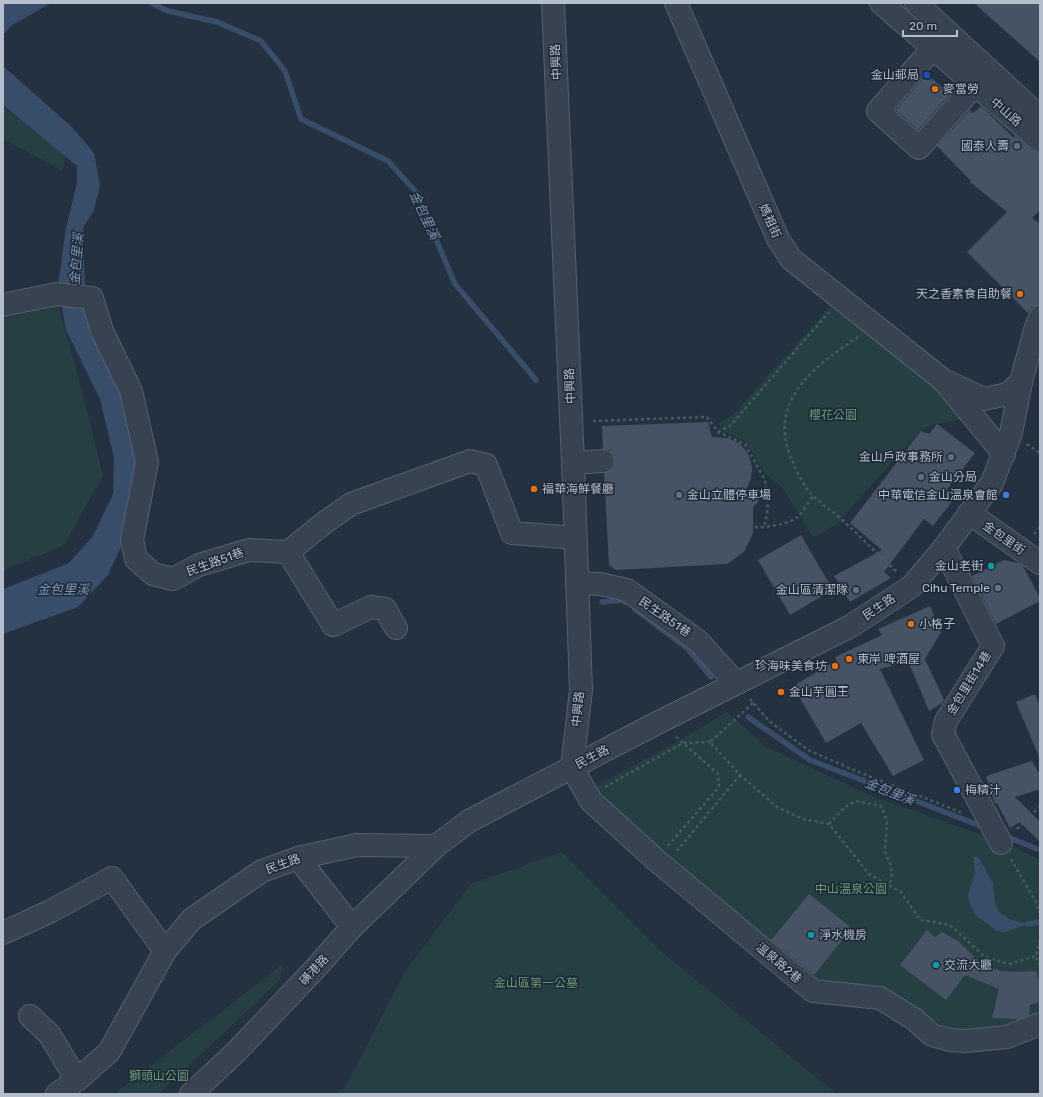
<svg xmlns="http://www.w3.org/2000/svg" width="1043" height="1097" font-family="Rubik,'Noto Sans TC',sans-serif">
<style>
.green{fill:#263f42}
.water{fill:#374d69}
.lines{fill:none;stroke-linecap:round;stroke-linejoin:round}
.stream{stroke:#374d69;stroke-width:5.5}
.building{fill:#455365}
.minor-casing{stroke:#56616e;stroke-width:24}
.path{stroke:#445c5f;stroke-width:2.5;stroke-dasharray:3 3;stroke-linecap:butt}
.minor{stroke:#384351;stroke-width:22}
.transit-dot{fill:#1a4fb4;stroke:#1d2836;stroke-width:1.5}
.food-dot{fill:#e8710a;stroke:#1d2836;stroke-width:1.5}
.service-dot{fill:#5c6f8a;stroke:#1d2836;stroke-width:1.5}
.shop-dot{fill:#3f7fe0;stroke:#1d2836;stroke-width:1.5}
.culture-dot{fill:#0f9aa8;stroke:#1d2836;stroke-width:1.5}
.worship-dot{fill:#6b7280;stroke:#1d2836;stroke-width:1.5}
.labels{text-anchor:middle;stroke-width:3;stroke-linejoin:round;paint-order:stroke}
.street-label{font-size:12px;fill:#b5becb;stroke:#1d2836}
.poi-label{font-size:12px;fill:#b5becb;stroke:#1d2836;text-anchor:start}
.park-label{font-size:12px;fill:#6b9d76;stroke:#1d2836}
.water-label{font-size:13px;font-style:italic;fill:#7c95b4;stroke:#1d2836}
</style>
<rect width="100%" height="100%" fill="#243141"/>
<g class="green">
<polygon points="3,107 66,152 63,171 3,139"/>
<polygon points="833,303 953,397 969,418 937,424 921,430 836,525 813,537 782,487 765,474 745,441 721,430 719,423 733,415"/>
<polygon points="58,305 84,397 103,476 63,546 3,570 3,319"/>
<polygon points="727,712 765,746 872,796 1011,845 1040,860 1040,1016 1009,1028 966,1033 945,1026 875,991 830,981 813,980 597,796 598,785 673,744"/>
<polygon points="562,852 663,953 837,1094 336,1094 345,1087 406,970 471,884"/>
<polygon points="283,964 280,980 163,1090 158,1094 114,1094"/>
</g>
<g class="water">
<polygon points="3,3 51,3 11,26 3,35"/>
<polygon points="3,66 72,127 94,153 100,185 94,210 83,228 85,290 127,397 140,465 131,525 108,575 78,607 3,634 3,589 69,563 93,536 113,494 114,458 100,399 66,330 58,285 66,228 77,183 77,166 3,105"/>
<polygon points="973,856 979,858 993,883 995,904 1000,913 1009,919 1028,924 1003,933 995,930 988,924 977,917 970,905 968,895 975,873"/>
</g>
<g class="lines">
<g class="stream">
<polyline points="151,3 168,11 217,22 261,41 285,71 301,119 388,161 416,192 455,284 536,380"/>
<polyline points="602,602 622,600 625,602"/>
<polyline points="635,609 687,648 711,677"/>
<polyline points="748,717 810,760 986,828"/>
<polyline points="1005,836 1040,850"/>
<polyline points="1028,924 1040,922"/>
</g>
</g>
<g class="building">
<polygon points="974,3 1040,3 1040,62"/>
<polygon points="927,74 950,94 918,130 896,110"/>
<polygon points="981,106 1014,138 1015,136 1032,150 1040,153 1040,210 1032,218 1040,224 1040,305 1032,307 1028,313 967,252 1007,212 970,182 971,181 937,146 970,110 973,113"/>
<polygon points="708,422 712,437 727,438 739,443 748,453 752,467 751,479 746,490 759,501 753,507 753,533 744,552 727,564 616,570 609,565 604,473 610,471 614,467 615,460 613,454 609,450 603,449 602,426"/>
<polygon points="937,424 975,453 944,493 953,500 933,526 924,519 884,572 891,578 850,602 834,576 882,550 850,523 921,431 929,434"/>
<polygon points="801,535 833,590 790,615 758,560"/>
<polygon points="1004,560 1018,563 1023,566 1040,598 1040,601 996,624 972,576"/>
<polygon points="930,606 941,632 925,659 944,700 942,703 929,711 908,661 880,669 924,760 893,776 861,723 826,743 793,686 837,660 835,657 882,635 878,629"/>
<polygon points="1035,694 1040,706 1040,759 1016,702"/>
<polygon points="1032,761 1040,775 1040,789 1015,797 1040,822 1040,842 1020,822 1010,828 997,803 995,804 986,776"/>
<polygon points="809,894 852,928 814,975 771,940"/>
<polygon points="927,930 935,937 942,932 958,941 982,964 1001,971 1017,972 1036,971 1040,984 1040,1002 1030,1005 1029,1015 1019,1019 992,1018 999,989 965,975 946,1000 900,965"/>
</g>
<g class="lines">
<g class="minor-casing">
<g id="minor">
<polyline points="553,3 573,463 581,690 572,768 591,801 656,860 813,991 880,998 914,1019 932,1035 950,1040 965,1041 1007,1037 1040,1024"/>
<polyline points="676,3 778,239 791,259 943,380 1004,454"/>
<polyline points="881,3 1040,141"/>
<polyline points="916,3 1040,117"/>
<polyline points="933,48 878,111 919,148 975,85"/>
<polyline points="3,305 56,294 92,298 102,331 131,391 147,462 132,540 136,559 153,574 173,579 199,565 249,550 288,552 324,523 351,504 470,461 486,465 512,533 575,538"/>
<polyline points="948,382 984,399 1008,394 1021,382"/>
<polyline points="573,463 603,461"/>
<polyline points="969,513 1040,563"/>
<polyline points="944,548 993,646 946,721 943,734 1001,843"/>
<polyline points="288,552 333,625 371,607 385,609 396,628"/>
<polyline points="577,583 600,584 627,590 698,641 736,683"/>
<polyline points="298,858 352,927"/>
<polyline points="3,933 51,911 112,878 165,951"/>
<polyline points="30,1016 49,1034 77,1080"/>
<polyline points="57,1094 77,1080 109,1052 165,951 192,919 262,871 298,858 357,845 436,846"/>
<polyline points="191,1094 235,1053 314,970 352,927 436,846 469,821 659,722 851,626 912,586 944,548 992,483 1011,433 1021,382 1035,330 1040,317"/>
</g>
</g>
<g class="path">
<path d="M858 337C813 367 765 402 793 463 798 474 804 487 813 496 821 504 831 510 839 517 859 535 877 554 897 572"/>
<polyline points="593,421 707,417 718,432 745,444 765,480 768,503 767,514 764,528"/>
<polyline points="718,432 731,425 829,312"/>
<polyline points="1027,444 1040,453"/>
<path d="M755 527C767 528 788 524 798 517 801 514 809 501 813 496"/>
<polyline points="1034,534 1040,527"/>
<polyline points="750,699 769,721 808,750 861,773 963,813"/>
<polyline points="753,703 710,742 740,775 777,807 803,819 829,824 869,874 901,892 920,920 950,925 985,957 1009,964 1036,956"/>
<polyline points="605,787 683,743 710,742"/>
<polyline points="829,824 845,807 856,801 881,806 887,821 885,852 891,866 892,877 889,885"/>
<polyline points="1017,829 1040,806"/>
<polyline points="668,846 719,787 718,774 674,735"/>
<polyline points="677,851 740,775"/>
<polyline points="1011,859 1036,902 1040,913"/>
<polyline points="1040,940 1036,956 1040,967"/>
</g>
<use href="#minor" class="minor"/>
</g>
<rect class="transit-dot" x="923" y="71" width="8" height="8" rx="2"/>
<g class="food-dot">
<circle cx="935" cy="89" r="4"/>
<circle cx="1020" cy="294" r="4"/>
<circle cx="534" cy="489" r="4"/>
<circle cx="911" cy="624" r="4"/>
<circle cx="849" cy="659" r="4"/>
<circle cx="835" cy="666" r="4"/>
<circle cx="781" cy="692" r="4"/>
</g>
<g class="service-dot">
<circle cx="1017" cy="146" r="4"/>
<circle cx="951" cy="457" r="4"/>
<circle cx="921" cy="477" r="4"/>
<circle cx="679" cy="495" r="4"/>
<circle cx="856" cy="590" r="4"/>
</g>
<g class="shop-dot">
<circle cx="1006" cy="495" r="4"/>
<circle cx="957" cy="790" r="4"/>
</g>
<g class="culture-dot">
<circle cx="991" cy="566" r="4"/>
<circle cx="811" cy="935" r="4"/>
<circle cx="936" cy="965" r="4"/>
</g>
<circle class="worship-dot" cx="998" cy="588" r="4"/>
<g class="labels">
<g class="street-label">
<text transform="translate(556 62) rotate(-93)" y="4">中興路</text>
<text transform="translate(1006 112) rotate(41)" y="4">中山路</text>
<text transform="translate(770 221) rotate(66)" y="4">媽祖街</text>
<text transform="translate(570 386) rotate(-93)" y="4">中興路</text>
<text transform="translate(1004 538) rotate(35)" y="4">金包里街</text>
<text transform="translate(215 562) rotate(-20)" y="4">民生路51巷</text>
<text transform="translate(879 607) rotate(-34)" y="4">民生路</text>
<text transform="translate(665 617) rotate(35)" y="4">民生路51巷</text>
<text transform="translate(969 683) rotate(-58)" y="4">金包里街14巷</text>
<text transform="translate(578 709) rotate(-84)" y="4">中興路</text>
<text transform="translate(592 757) rotate(-28)" y="4">民生路</text>
<text transform="translate(283 864) rotate(-20)" y="4">民生路</text>
<text transform="translate(779 963) rotate(40)" y="4">溫泉路2巷</text>
<text transform="translate(314 970) rotate(-47)" y="4">磺港路</text>
</g>
<g class="poi-label">
<text x="919" y="79" text-anchor="end">金山郵局</text>
<text x="943" y="93">麥當勞</text>
<text x="1009" y="150" text-anchor="end">國泰人壽</text>
<text x="1012" y="298" text-anchor="end">天之香素食自助餐</text>
<text x="943" y="461" text-anchor="end">金山戶政事務所</text>
<text x="929" y="481">金山分局</text>
<text x="542" y="493">福華海鮮餐廳</text>
<text x="687" y="499">金山立體停車場</text>
<text x="998" y="499" text-anchor="end">中華電信金山溫泉會館</text>
<text x="983" y="570" text-anchor="end">金山老街</text>
<text x="990" y="592" text-anchor="end">Cihu Temple</text>
<text x="848" y="594" text-anchor="end">金山區清潔隊</text>
<text x="919" y="628">小格子</text>
<text x="857" y="663">東岸 啤酒屋</text>
<text x="827" y="670" text-anchor="end">珍海味美食坊</text>
<text x="789" y="696">金山芋圓王</text>
<text x="965" y="794">梅精汁</text>
<text x="819" y="939">淨水機房</text>
<text x="944" y="969">交流大廳</text>
</g>
<g class="park-label">
<text x="833" y="419">櫻花公園</text>
<text x="851" y="893">中山溫泉公園</text>
<text x="536" y="987">金山區第一公墓</text>
<text x="159" y="1080">獅頭山公園</text>
</g>
<g class="water-label">
<text transform="translate(425 215) rotate(65)" y="5">金包里溪</text>
<text transform="translate(76 259) rotate(-85)" y="5">金包里溪</text>
<text x="63" y="594">金包里溪</text>
<text transform="translate(890 791) rotate(21)" y="5">金包里溪</text>
</g>
</g>
<rect width="1043" height="1097" fill="none" stroke="#b5becb" stroke-width="8"/>
<path d="M903 30v6h54v-6" fill="none" stroke="#b5becb" stroke-width="2"/>
<text x="909" y="30" font-size="12" fill="#b5becb" stroke="#1d2836" stroke-width="3" paint-order="stroke">20 m</text>
</svg>
